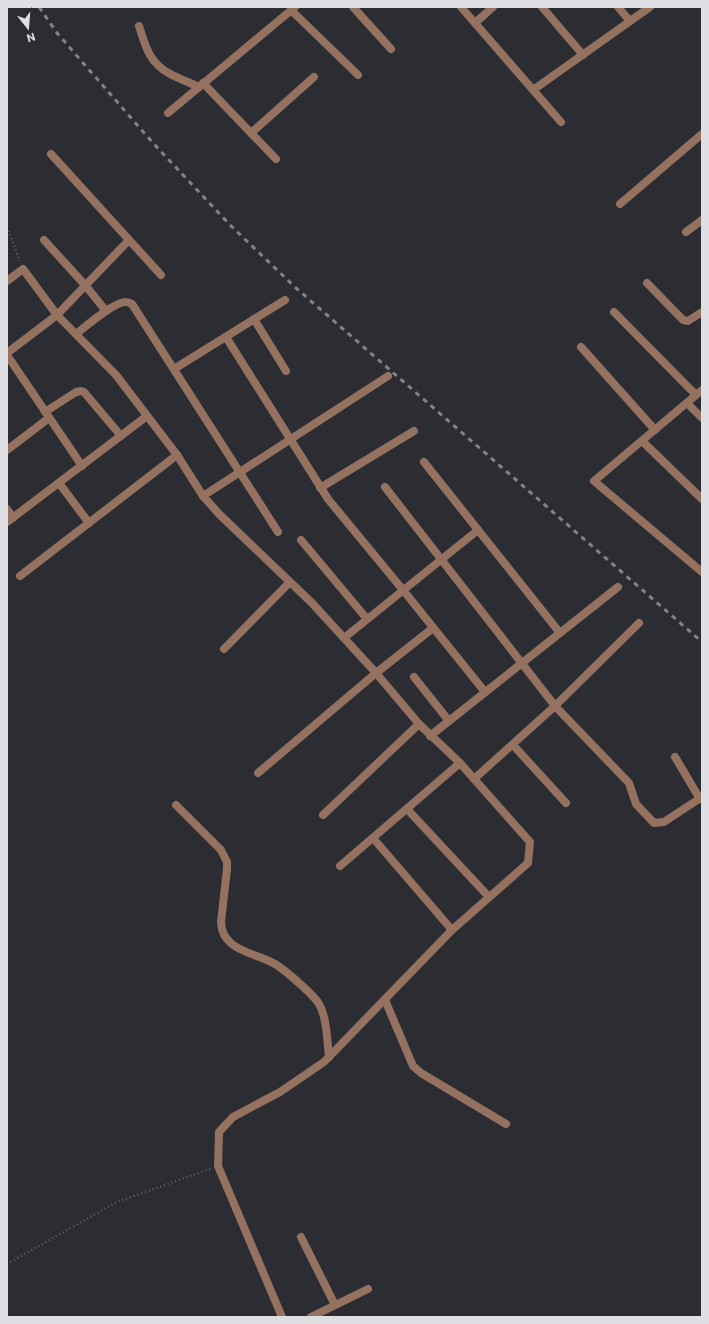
<svg xmlns="http://www.w3.org/2000/svg" width="709" height="1324" font-family="Commissioner,sans-serif">
<style>
.lines{fill:none;stroke-linecap:round;stroke-linejoin:round}
.path{stroke:#686a6f;stroke-width:2;stroke-dasharray:1 3;stroke-linecap:butt}
.street{stroke:#957260;stroke-width:8}
.rail{stroke:#818388;stroke-width:3;stroke-dasharray:5 5;stroke-linecap:butt}
</style>
<rect width="100%" height="100%" fill="#2b2d33"/>
<g class="lines">
<g class="path">
<polyline points="7,227 20,261"/>
<polyline points="7,1264 106,1208 117,1202 210,1169"/>
</g>
<g class="street">
<polyline points="353,7 391,49"/>
<polyline points="461,7 561,122"/>
<polyline points="542,7 583,55"/>
<polyline points="618,7 630,21"/>
<polyline points="291,10 358,75"/>
<polyline points="475,23 493,7"/>
<path d="M139 26C143 38 147 54 156 63 166 75 185 80 199 87"/>
<polyline points="203,83 276,159"/>
<polyline points="533,90 650,7"/>
<polyline points="168,113 295,7"/>
<polyline points="251,133 314,77"/>
<polyline points="51,154 161,275"/>
<polyline points="620,204 702,134"/>
<polyline points="686,232 702,220"/>
<polyline points="44,240 85,285 106,311"/>
<polyline points="7,281 23,269 57,315 129,240"/>
<polyline points="647,283 683,320 688,321 702,312"/>
<polyline points="614,312 696,395"/>
<polyline points="254,319 286,371"/>
<path d="M76 334C85 327 115 301 126 302 129 302 130 303 132 304L278 532"/>
<polyline points="226,337 328,499 403,590 485,692"/>
<polyline points="581,347 655,430"/>
<polyline points="7,353 57,315 116,375 177,455 203,496 219,514 312,603 376,673 419,724 460,763 530,842 528,863 452,930 324,1062 280,1092 233,1117 219,1132 218,1166 282,1317"/>
<polyline points="7,355 82,466"/>
<polyline points="174,369 285,300"/>
<polyline points="702,390 594,481 702,572"/>
<polyline points="687,403 702,418"/>
<polyline points="45,412 76,392 81,391 84,392 121,436"/>
<polyline points="642,441 702,499"/>
<polyline points="7,450 49,418"/>
<polyline points="424,462 560,633"/>
<polyline points="59,483 89,523"/>
<polyline points="385,487 555,706 639,623"/>
<polyline points="320,488 414,431"/>
<polyline points="203,496 388,376"/>
<polyline points="7,509 13,518"/>
<polyline points="7,522 147,416"/>
<polyline points="301,540 367,619"/>
<polyline points="20,576 177,455"/>
<polyline points="344,638 478,530"/>
<polyline points="224,649 290,582"/>
<polyline points="414,677 449,721"/>
<polyline points="430,736 618,587"/>
<polyline points="513,745 566,803"/>
<polyline points="675,757 700,799"/>
<polyline points="258,773 376,673 433,628"/>
<polyline points="474,779 555,706 629,783 636,804 654,823 664,822 702,797"/>
<path d="M176 805 221 850 227 862V869L221 922C222 950 252 952 273 963 282 967 310 992 317 1001 327 1014 327 1040 329 1057"/>
<polyline points="407,809 489,897"/>
<polyline points="323,815 419,724"/>
<polyline points="373,838 452,930"/>
<polyline points="340,866 460,763"/>
<polyline points="385,1000 413,1066 421,1073 506,1124"/>
<polyline points="301,1237 335,1305"/>
<polyline points="311,1317 368,1289"/>
</g>
<polyline class="rail" points="39,7 57,33 153,143 230,225 296,288 702,642"/>
</g>
<rect width="709" height="1324" fill="none" stroke="#dedfe3" stroke-width="16"/>
<g transform="translate(28 28) rotate(163)" stroke="#2b2d33" stroke-width="3" paint-order="stroke">
<path d="M0-3L7 15L0 10L-7 15Z" fill="#dedfe3"/>
<text y="-6" font-size="11" font-weight="bold" text-anchor="middle" fill="#dedfe3">N</text>
</g>
</svg>
